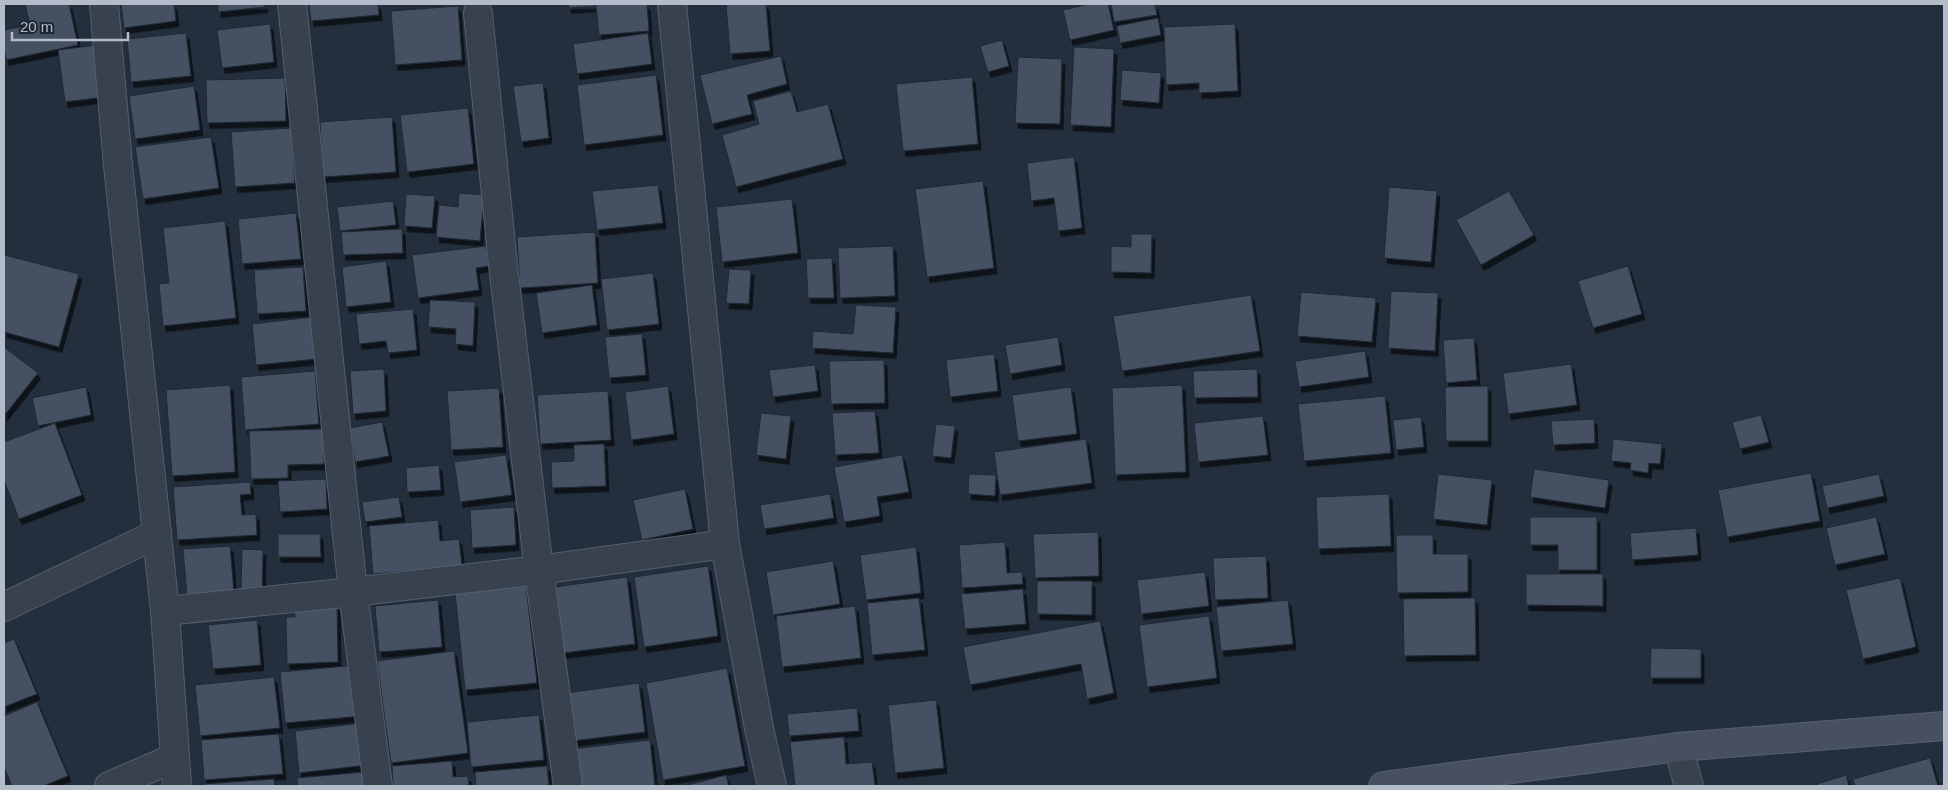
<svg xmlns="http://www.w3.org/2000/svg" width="1948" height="790" font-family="Arial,sans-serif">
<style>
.building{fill:#455162;stroke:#1f2835;filter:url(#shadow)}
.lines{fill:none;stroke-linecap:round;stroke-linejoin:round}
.minor-casing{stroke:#565f6c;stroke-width:30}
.secondary-casing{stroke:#565f6c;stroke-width:30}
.minor{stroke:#38414e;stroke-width:28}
.secondary{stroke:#465061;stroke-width:28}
</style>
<defs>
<filter id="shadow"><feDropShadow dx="3" dy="5.5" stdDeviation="0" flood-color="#0009"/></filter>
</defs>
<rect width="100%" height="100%" fill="#242f3e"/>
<g class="building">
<polygon points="25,4 69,4 78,45 6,60 4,48 4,30 30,25"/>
<polygon points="121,4 174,4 176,21 124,28"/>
<polygon points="218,4 265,4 265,7 218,12"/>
<polygon points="309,4 378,4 379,15 311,21"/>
<polygon points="568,4 647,4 649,31 599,35 596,6 569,8"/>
<polygon points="726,4 766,4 770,51 730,54"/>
<polygon points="1089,4 1108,4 1114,30 1070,40 1063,10"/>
<polygon points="1111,4 1155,4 1157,15 1114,22"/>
<polygon points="458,6 462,60 395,65 391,11"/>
<polygon points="1158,18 1161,35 1120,43 1117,26"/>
<polygon points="270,24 274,62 222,68 217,30"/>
<polygon points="1235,24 1238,91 1199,93 1199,83 1166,85 1164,27"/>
<polygon points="186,33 191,76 131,82 127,39"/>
<polygon points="648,33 652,64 577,74 573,44"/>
<polygon points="1002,40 1009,66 988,72 980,46"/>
<polygon points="97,45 104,97 65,102 58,50"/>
<polygon points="1074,47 1114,49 1111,127 1070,125"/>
<polygon points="781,56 787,84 747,95 752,114 712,124 700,75"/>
<polygon points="1018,57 1062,59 1060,124 1015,123"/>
<polygon points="1122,70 1161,73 1159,103 1120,100"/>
<polygon points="656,75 663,135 584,145 577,85"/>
<polygon points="972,77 978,144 903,151 896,84"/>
<polygon points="285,78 286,121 207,123 206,80"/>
<polygon points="543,83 549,138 521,142 513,86"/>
<polygon points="194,86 200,130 135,139 129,96"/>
<polygon points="791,91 797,112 828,104 843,159 736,187 722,135 759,124 753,101"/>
<polygon points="468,108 474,164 407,172 400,115"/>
<polygon points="392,117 396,172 323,177 320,122"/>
<polygon points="291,128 295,183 235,187 231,132"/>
<polygon points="211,137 219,188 143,199 135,147"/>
<polygon points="1074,157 1082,228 1058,231 1054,198 1031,201 1027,163"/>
<polygon points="983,181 994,268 927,277 915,189"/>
<polygon points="658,185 663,223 597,230 592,191"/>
<polygon points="1389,187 1437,191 1431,262 1384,258"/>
<polygon points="1509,191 1534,235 1481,265 1456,220"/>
<polygon points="459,193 484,195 480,241 436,237 439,205 458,207"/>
<polygon points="406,194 435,196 432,228 404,226"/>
<polygon points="792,199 798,253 722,262 716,207"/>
<polygon points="393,201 396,225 340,231 337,207"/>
<polygon points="296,213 301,259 242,264 238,219"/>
<polygon points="225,221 236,318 163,326 159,284 169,283 163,228"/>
<polygon points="402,229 403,253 343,255 341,232"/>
<polygon points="595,232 598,283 520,288 517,237"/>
<polygon points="1131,234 1152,234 1151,273 1111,272 1111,246 1131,247"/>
<polygon points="486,246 489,266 476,268 479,290 418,298 412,255"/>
<polygon points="893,246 895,296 840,298 838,248"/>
<polygon points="4,255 79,274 59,347 4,332"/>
<polygon points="832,258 834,298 808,298 806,259"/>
<polygon points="386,261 391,302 346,307 342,267"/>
<polygon points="1628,266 1642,314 1593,328 1578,281"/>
<polygon points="303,267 306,311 257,314 254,270"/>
<polygon points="729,269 751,270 749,304 726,303"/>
<polygon points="653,273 659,324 607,330 601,279"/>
<polygon points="592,285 597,325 542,333 536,293"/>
<polygon points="1391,291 1438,293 1435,351 1388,348"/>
<polygon points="1301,292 1376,298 1372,342 1297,336"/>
<polygon points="1251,295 1260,351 1122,371 1113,316"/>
<polygon points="430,300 475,302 473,346 455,344 456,329 428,327"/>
<polygon points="856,305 896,307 893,353 812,348 813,331 853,334"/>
<polygon points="413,309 417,350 388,353 386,341 359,344 356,314"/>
<polygon points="313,317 317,359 256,365 252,324"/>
<polygon points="642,334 646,375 609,378 605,337"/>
<polygon points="1058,337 1062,365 1010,374 1005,345"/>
<polygon points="1474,338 1477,380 1446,383 1443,340"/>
<polygon points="4,347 38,373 4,416"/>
<polygon points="1365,351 1369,377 1299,387 1295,361"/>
<polygon points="994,354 998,391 950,397 946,360"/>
<polygon points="884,360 885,403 831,404 829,361"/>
<polygon points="1571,364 1577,405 1508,414 1503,373"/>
<polygon points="815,365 818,391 773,397 769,370"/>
<polygon points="384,369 386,411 353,414 350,371"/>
<polygon points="1257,369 1258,397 1194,398 1193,371"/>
<polygon points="315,371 319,424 245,430 241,377"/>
<polygon points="230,385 235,472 172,476 166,390"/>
<polygon points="1182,385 1186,472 1115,475 1112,388"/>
<polygon points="668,386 674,434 631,440 625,392"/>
<polygon points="1488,386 1488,441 1446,441 1445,387"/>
<polygon points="86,387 91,415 38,426 32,398"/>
<polygon points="1071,387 1077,434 1018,441 1012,395"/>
<polygon points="499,388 503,447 451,450 447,391"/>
<polygon points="608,391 611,440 540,444 537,395"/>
<polygon points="1385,396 1391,453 1304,461 1298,404"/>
<polygon points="875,411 879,453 835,455 832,413"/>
<polygon points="761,413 791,416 786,459 756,455"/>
<polygon points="1761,415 1769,442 1740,449 1732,422"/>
<polygon points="1263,416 1268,455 1198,462 1194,423"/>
<polygon points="1421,417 1424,447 1396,450 1393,420"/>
<polygon points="1594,419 1595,443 1553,445 1551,421"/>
<polygon points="382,422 389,456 355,462 350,428"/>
<polygon points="55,423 82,495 19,519 4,480 4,442"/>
<polygon points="936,424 955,426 951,458 932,456"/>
<polygon points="324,429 324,464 288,465 288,478 251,479 249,431"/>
<polygon points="1086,439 1092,483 1000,495 994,452"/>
<polygon points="1613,439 1662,444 1660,464 1649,463 1648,473 1630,470 1631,463 1611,461"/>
<polygon points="604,444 606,486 552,488 551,462 574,461 574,445"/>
<polygon points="506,455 512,495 460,502 454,462"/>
<polygon points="902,455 909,492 877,497 880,516 844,522 834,467"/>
<polygon points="439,465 441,490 407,492 406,468"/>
<polygon points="1534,469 1609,480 1605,508 1530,497"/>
<polygon points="1811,473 1820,521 1727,537 1718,490"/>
<polygon points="969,474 996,475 995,496 968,494"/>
<polygon points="1438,474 1492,480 1487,525 1433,519"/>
<polygon points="1879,474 1884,496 1827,508 1822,486"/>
<polygon points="326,479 327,509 280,512 278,481"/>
<polygon points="250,482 251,494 240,495 242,515 256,514 257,535 177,540 173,487"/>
<polygon points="685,489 693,529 642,540 633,500"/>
<polygon points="830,494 834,518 764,529 760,505"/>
<polygon points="1389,494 1391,546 1318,549 1316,497"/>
<polygon points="399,497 402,517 365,522 362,502"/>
<polygon points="514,507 516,545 472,548 470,510"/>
<polygon points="1530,517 1597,517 1597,570 1558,570 1558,545 1530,545"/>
<polygon points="1876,517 1885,554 1835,565 1826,528"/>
<polygon points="438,520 440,541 459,539 462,566 373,574 369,526"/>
<polygon points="1696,528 1698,555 1632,560 1630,533"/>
<polygon points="1098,532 1099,576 1035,578 1033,534"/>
<polygon points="278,534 320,534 321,557 278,557"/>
<polygon points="1396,535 1433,535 1433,554 1468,554 1468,592 1397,593"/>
<polygon points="1005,542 1007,573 1022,572 1023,584 962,588 959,545"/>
<polygon points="230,546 234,593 187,597 183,549"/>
<polygon points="916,547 921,593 866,600 860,555"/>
<polygon points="242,549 263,550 262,593 241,593"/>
<polygon points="1266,556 1268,598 1215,600 1213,558"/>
<polygon points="833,561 840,604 773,615 766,572"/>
<polygon points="708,566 718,636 644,647 634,577"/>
<polygon points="1205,572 1209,606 1141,614 1137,580"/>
<polygon points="1526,574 1603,574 1603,606 1526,605"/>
<polygon points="627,577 635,644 563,653 555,587"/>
<polygon points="1900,578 1916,647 1863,659 1846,590"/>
<polygon points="1037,581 1092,581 1092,615 1037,614"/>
<polygon points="526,585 537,683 465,690 455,593"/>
<polygon points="1023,589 1026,624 965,629 961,594"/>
<polygon points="919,598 925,650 872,655 867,603"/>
<polygon points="1475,598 1476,655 1404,656 1403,599"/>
<polygon points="438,600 442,647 379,652 375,606"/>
<polygon points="1288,600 1293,644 1221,651 1216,607"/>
<polygon points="337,605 338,662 287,664 286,617 295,617 294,607"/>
<polygon points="855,606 861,658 782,667 776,616"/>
<polygon points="1209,616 1217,678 1147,687 1139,625"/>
<polygon points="257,620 261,665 213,669 208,625"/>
<polygon points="1100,621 1114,693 1087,699 1081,664 970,685 963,647"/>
<polygon points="14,639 37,694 4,707 4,643"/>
<polygon points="1651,648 1701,649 1701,678 1650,678"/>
<polygon points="454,651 468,753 391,763 377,661"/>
<polygon points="357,665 362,716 285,723 280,672"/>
<polygon points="727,668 745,766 663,780 646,683"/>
<polygon points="274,677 280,728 200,736 195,685"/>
<polygon points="639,683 645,732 572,741 566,693"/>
<polygon points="936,700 944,768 895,773 888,705"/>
<polygon points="37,702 68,776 43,786 12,786 4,767 4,716"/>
<polygon points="857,708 859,731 789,736 787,714"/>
<polygon points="539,715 544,760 471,767 467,722"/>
<polygon points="362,723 367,765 299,773 295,731"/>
<polygon points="279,734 283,774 204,780 201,740"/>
<polygon points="844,737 846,764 872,762 875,786 795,786 790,742"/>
<polygon points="650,740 655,786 576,786 572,749"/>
<polygon points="1930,758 1938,786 1855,786 1853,779"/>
<polygon points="452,761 453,777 468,776 469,786 393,786 392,766"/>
<polygon points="547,766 549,786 476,786 475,772"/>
<polygon points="364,772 366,786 298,786 297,778"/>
<polygon points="726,775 729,786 684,786"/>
<polygon points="1846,775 1849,786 1817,786 1817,784"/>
<polygon points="274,779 275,786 204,786 204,784"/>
</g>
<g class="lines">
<g class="minor-casing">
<g id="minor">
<polyline points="104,4 118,165 165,611 177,786"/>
<polyline points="292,4 353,592 378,786"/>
<polyline points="672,4 725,544 759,728 772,786"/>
<polyline points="478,13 503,265 539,570 568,786"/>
<polyline points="4,607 157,534"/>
<polyline points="165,611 353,592 539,570 725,544"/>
<polyline points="1678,747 1689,786"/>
<polyline points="109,786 174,758"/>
</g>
</g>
<g class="secondary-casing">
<polyline id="secondary" points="1383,786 1678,747 1944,726"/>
</g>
<use href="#minor" class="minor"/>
<use href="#secondary" class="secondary"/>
</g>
<rect width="1948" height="790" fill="none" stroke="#b4bcc9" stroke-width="10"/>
<path d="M12 32v8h116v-8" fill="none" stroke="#b4bcc9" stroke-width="2.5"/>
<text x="20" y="32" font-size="15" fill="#b4bcc9" stroke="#1d2633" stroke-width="4" paint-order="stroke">20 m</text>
</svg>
